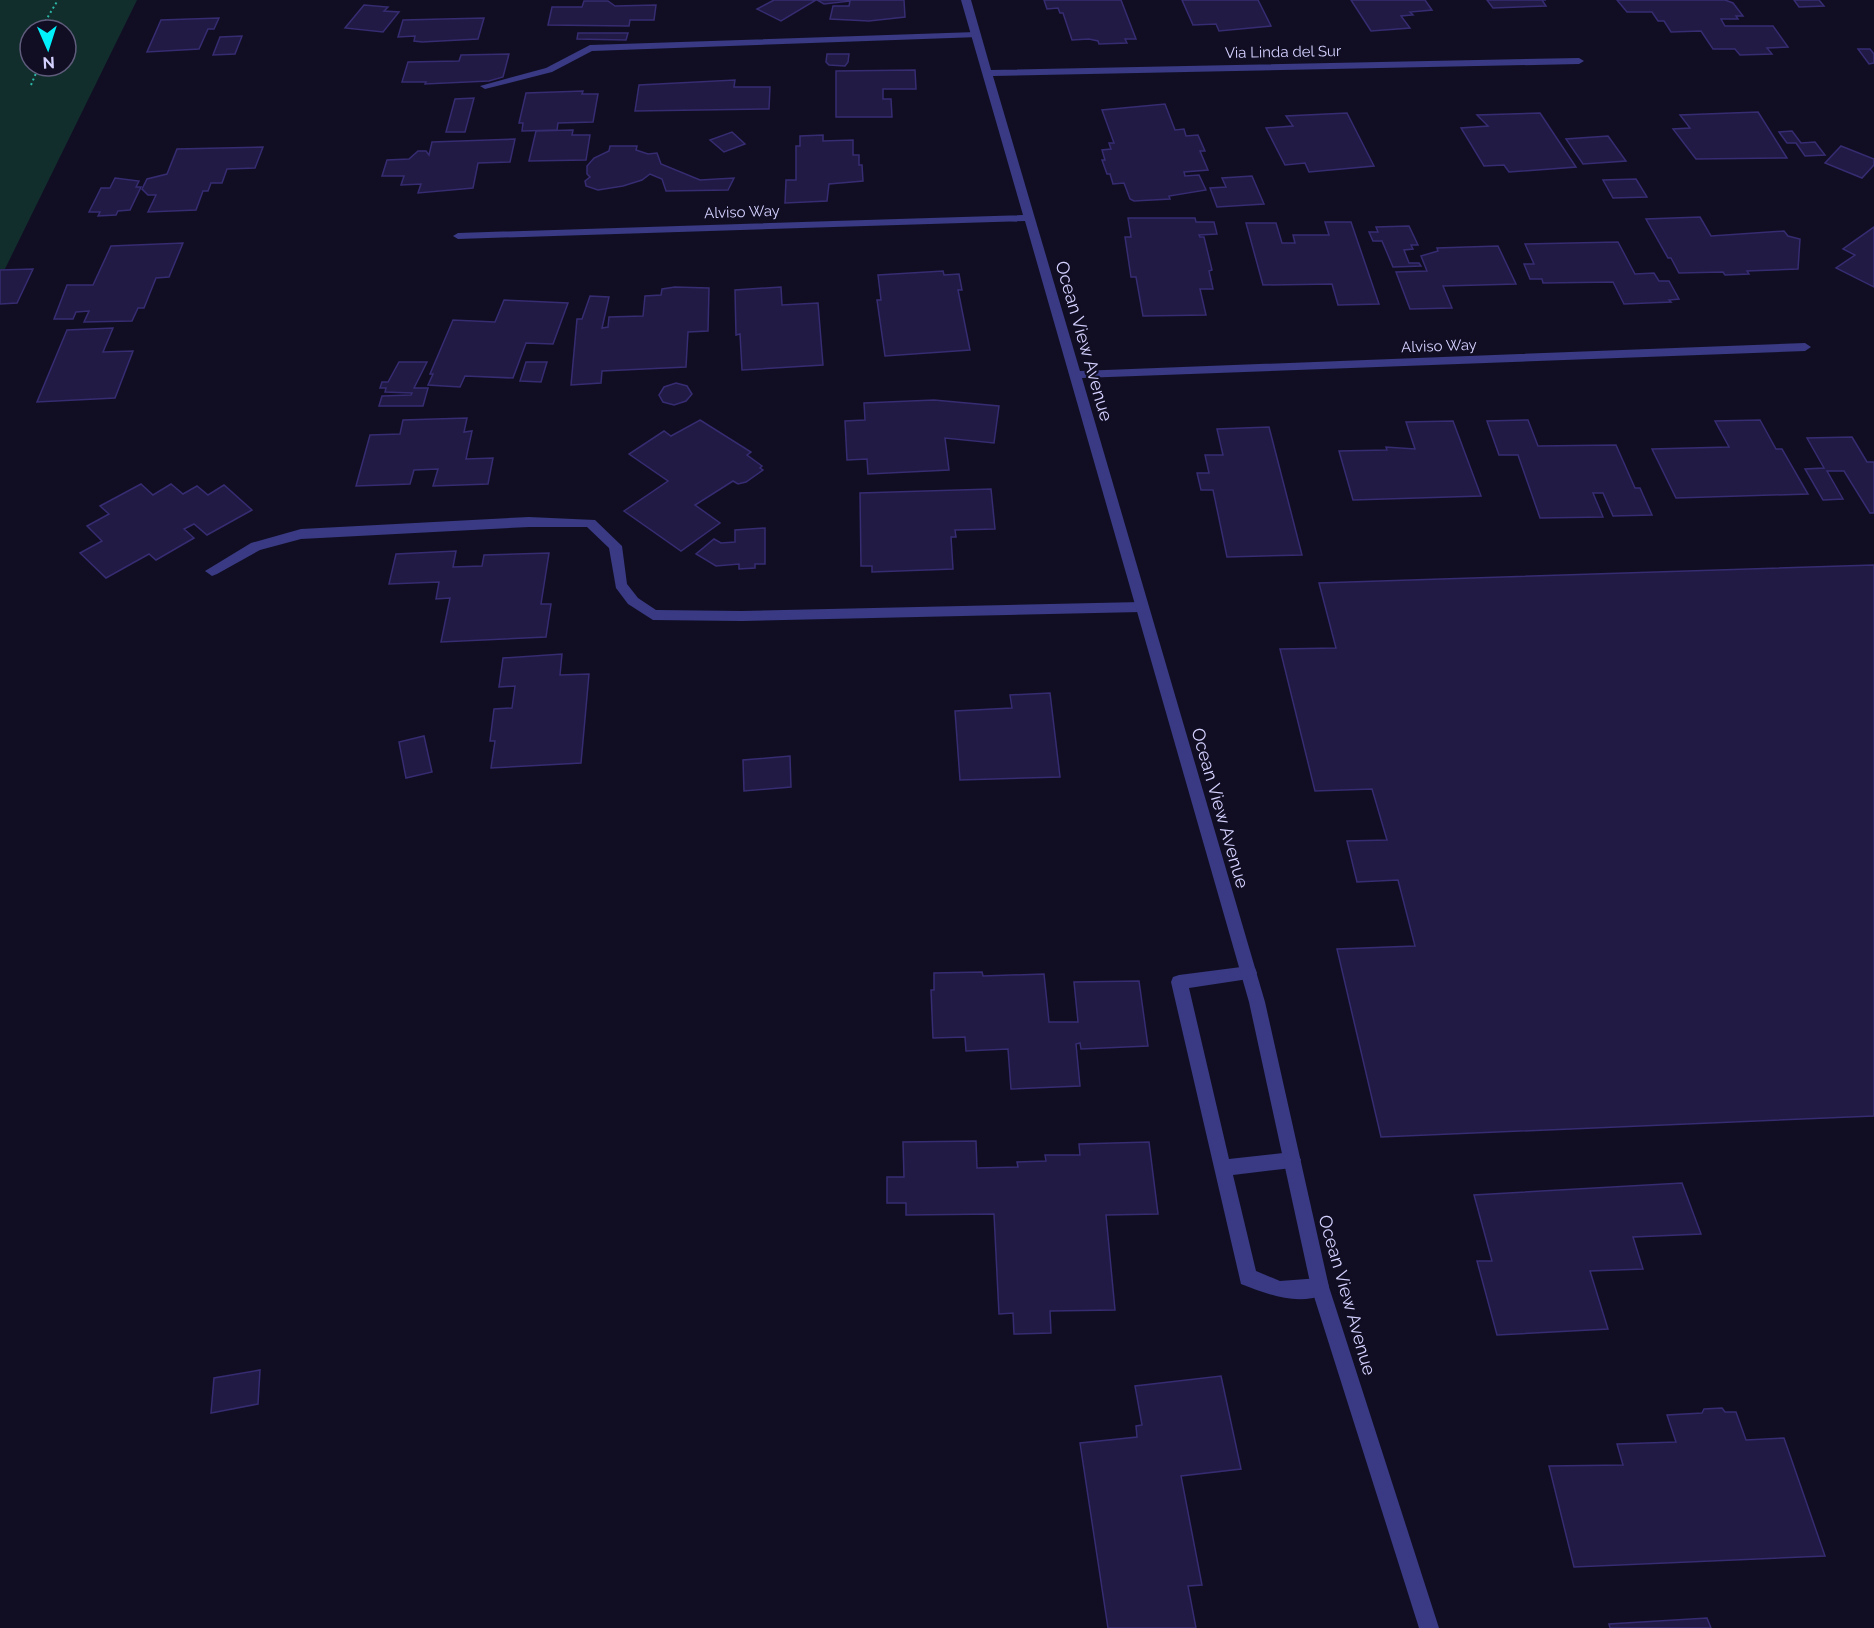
<svg xmlns="http://www.w3.org/2000/svg" width="1874" height="1628" font-family="Raleway,sans-serif">
<style>
.green{fill:#112e2c;fill-rule:evenodd}
.building{fill:#201a45;stroke:#362c71;stroke-width:1.5}
.lines{fill:none;stroke-linecap:round;stroke-linejoin:round}
.path{stroke:#2eb6a7;stroke-width:2;stroke-dasharray:2 3;stroke-linecap:butt}
.lane{fill:#393a83;fill-rule:evenodd}
.street{fill:#393a83;fill-rule:evenodd}
.labels{text-anchor:middle;stroke-width:4.5;stroke-linejoin:round;paint-order:stroke}
.far-street-label{font-size:15px;fill:#d4d1ff;stroke:#110e24}
.street-label{font-size:18px;fill:#d4d1ff;stroke:#110e24}
</style>
<rect width="100%" height="100%" fill="#110e24"/>
<path class="green" d="M0 0H137L0 279ZM30 30H66V66H30Z"/>
<g class="building">
<polygon points="774,0 816,0 781,21 757,9"/>
<polygon points="817,0 904,0 905,17 869,21 830,19 833,6 849,6 850,1 824,4"/>
<polygon points="1044,0 1121,0 1136,39 1125,39 1127,43 1099,44 1098,41 1089,39 1072,40 1063,13 1060,13 1058,8 1047,9"/>
<polygon points="1182,0 1258,0 1271,26 1219,31 1216,24 1193,25"/>
<polygon points="1351,0 1425,0 1432,10 1410,12 1413,15 1401,16 1410,28 1371,31"/>
<polygon points="1487,0 1546,0 1542,0 1546,6 1493,8"/>
<polygon points="1617,0 1725,0 1733,3 1743,16 1736,16 1738,19 1721,19 1725,26 1773,26 1788,47 1767,48 1772,54 1740,55 1735,49 1713,49 1701,31 1671,32 1664,21 1658,21 1652,12 1627,12"/>
<polygon points="1794,0 1819,0 1824,6 1799,7"/>
<polygon points="584,1 608,1 615,6 656,5 654,20 630,20 629,26 548,25 552,7 582,7"/>
<polygon points="364,5 388,7 384,11 399,12 383,32 345,28"/>
<polygon points="219,18 214,29 208,29 199,49 147,52 161,20"/>
<polygon points="484,18 478,39 422,42 414,41 415,36 398,37 403,20"/>
<polygon points="578,33 628,33 626,40 577,39"/>
<polygon points="242,36 235,54 213,55 220,37"/>
<polygon points="1858,49 1870,49 1874,54 1874,63 1869,64"/>
<polygon points="509,54 503,77 489,81 425,84 426,82 402,82 408,62 459,61 461,55"/>
<polygon points="827,54 849,54 848,62 845,66 829,65 826,62"/>
<polygon points="915,70 916,89 883,89 883,99 891,99 892,117 836,117 836,71"/>
<polygon points="735,80 734,87 770,87 769,109 635,111 639,85"/>
<polygon points="583,91 582,94 598,94 593,122 558,123 557,130 522,131 523,123 519,123 526,93"/>
<polygon points="474,98 465,132 446,132 455,99"/>
<polygon points="1165,104 1175,130 1184,129 1186,136 1198,135 1205,151 1200,151 1208,170 1184,172 1185,176 1199,175 1206,190 1169,196 1170,199 1134,201 1130,199 1124,183 1113,184 1110,174 1107,174 1102,160 1105,160 1102,150 1111,149 1109,143 1114,143 1102,110"/>
<polygon points="1758,112 1787,158 1696,159 1673,129 1690,128 1680,115"/>
<polygon points="1347,113 1374,166 1309,172 1305,163 1285,165 1266,128 1293,126 1286,116"/>
<polygon points="1540,113 1576,167 1509,172 1504,165 1484,166 1461,128 1488,126 1477,115"/>
<polygon points="573,130 572,135 590,135 586,160 529,161 536,131"/>
<polygon points="1792,131 1801,143 1815,142 1825,155 1805,156 1796,143 1787,143 1779,132"/>
<polygon points="732,132 745,144 724,152 710,140"/>
<polygon points="823,135 823,141 853,140 853,155 859,155 859,165 862,165 863,181 829,184 827,201 785,203 786,180 796,180 796,146 800,146 800,136"/>
<polygon points="1608,136 1626,161 1583,164 1566,139"/>
<polygon points="515,139 510,162 478,163 473,188 418,193 421,184 401,185 404,176 382,176 387,160 409,159 418,151 426,151 429,155 432,142"/>
<polygon points="610,146 637,146 636,150 648,154 657,153 661,164 700,180 734,178 728,190 666,191 662,179 650,174 642,180 623,186 598,190 586,186 585,181 590,177 587,174 587,166 594,158 609,151"/>
<polygon points="1841,146 1874,159 1874,165 1862,178 1825,163"/>
<polygon points="263,147 255,168 227,169 222,183 211,183 208,191 203,191 196,210 148,212 156,195 148,195 142,189 147,179 167,174 177,149"/>
<polygon points="1252,176 1264,204 1217,207 1210,188 1226,187 1222,178"/>
<polygon points="115,178 139,181 136,187 141,187 130,210 118,211 116,215 98,216 100,212 89,212 101,188 110,188"/>
<polygon points="1636,179 1647,197 1613,198 1603,180"/>
<polygon points="1700,217 1711,236 1784,231 1788,236 1800,239 1798,269 1747,271 1749,274 1725,275 1723,272 1679,273 1671,258 1668,258 1646,219"/>
<polygon points="1128,218 1195,218 1196,222 1214,222 1217,234 1199,235 1200,237 1204,237 1212,270 1209,271 1213,289 1200,289 1206,315 1143,316 1136,277 1131,277 1125,237 1131,237"/>
<polygon points="1325,222 1351,222 1379,304 1338,305 1332,284 1263,285 1246,223 1276,223 1282,243 1295,243 1293,235 1329,235"/>
<polygon points="1409,226 1418,245 1411,245 1413,249 1404,250 1409,263 1419,263 1421,266 1393,267 1382,241 1373,241 1369,232 1378,232 1376,227"/>
<polygon points="1874,227 1874,287 1836,268 1855,255 1843,249"/>
<polygon points="1618,242 1635,274 1654,273 1659,281 1669,281 1679,299 1669,300 1671,302 1624,304 1613,282 1543,283 1542,279 1530,279 1524,264 1534,264 1525,244"/>
<polygon points="183,243 169,277 156,278 144,308 138,308 132,321 84,322 89,311 76,312 73,319 54,319 67,285 93,285 111,246"/>
<polygon points="1498,246 1516,284 1443,286 1452,308 1410,309 1396,272 1427,271 1421,256 1438,251 1437,248"/>
<polygon points="33,269 17,303 0,304 0,270"/>
<polygon points="943,271 944,275 959,274 962,290 958,290 970,350 885,356 877,300 881,300 878,275"/>
<polygon points="675,287 709,288 708,331 688,332 686,367 602,371 601,383 571,385 577,319 582,319 590,296 609,297 602,328 608,327 609,317 643,316 645,296 661,295 662,289"/>
<polygon points="781,287 782,305 818,303 823,365 742,370 740,334 736,335 735,290"/>
<polygon points="504,300 568,303 553,344 526,343 513,378 465,376 460,387 428,385 433,374 430,374 453,320 495,322"/>
<polygon points="113,328 103,352 133,351 115,398 37,402 67,330"/>
<polygon points="399,362 427,362 414,388 428,388 423,406 379,406 382,396 411,395 412,393 385,392 386,388 380,388 382,382 388,382"/>
<polygon points="526,362 547,362 541,382 520,381"/>
<polygon points="676,383 687,386 692,394 686,401 674,405 663,402 659,395 664,387"/>
<polygon points="934,400 999,406 994,443 945,438 949,470 868,474 867,459 847,460 845,421 865,420 864,403"/>
<polygon points="467,418 464,432 472,431 466,459 493,458 488,484 433,486 438,469 414,470 410,484 356,486 370,435 400,434 403,420"/>
<polygon points="700,420 751,452 747,455 762,466 760,468 763,470 746,482 738,484 733,481 695,505 720,523 681,551 624,511 668,481 629,454 664,431 671,436"/>
<polygon points="1528,420 1538,446 1616,445 1635,488 1640,488 1652,515 1613,516 1603,493 1593,493 1603,517 1540,518 1518,455 1499,455 1487,421"/>
<polygon points="1760,420 1776,449 1782,449 1808,494 1676,498 1652,449 1729,447 1715,421"/>
<polygon points="1453,421 1481,496 1353,500 1339,451 1387,450 1386,447 1415,449 1406,422"/>
<polygon points="1269,427 1302,555 1227,557 1213,490 1201,490 1197,473 1209,473 1205,455 1223,455 1217,429"/>
<polygon points="1852,437 1867,462 1874,462 1874,513 1870,513 1844,471 1827,471 1843,499 1823,500 1805,469 1824,468 1807,438"/>
<polygon points="141,484 153,495 171,484 183,494 197,486 208,495 224,485 252,510 207,535 194,524 184,529 194,538 156,560 149,554 106,578 80,553 102,541 87,526 109,514 100,506"/>
<polygon points="991,489 995,529 955,530 956,537 951,537 953,569 872,572 872,566 861,566 860,493"/>
<polygon points="765,528 765,564 755,564 755,568 739,569 739,564 716,566 696,554 714,539 721,543 735,542 735,530"/>
<polygon points="456,551 453,567 482,566 484,555 549,553 541,604 551,604 546,637 441,642 450,598 436,599 439,582 389,584 396,554"/>
<polygon points="1874,565 1874,1116 1381,1137 1337,949 1415,946 1398,880 1357,882 1347,841 1387,840 1372,789 1315,791 1280,649 1336,648 1319,583"/>
<polygon points="562,654 560,675 589,674 581,763 491,768 495,741 490,741 494,709 512,708 515,686 499,687 503,658"/>
<polygon points="1050,693 1060,777 960,780 955,711 1012,708 1010,695"/>
<polygon points="424,736 432,772 406,778 399,742"/>
<polygon points="790,756 791,787 744,791 743,760"/>
<polygon points="982,972 983,976 1044,974 1049,1022 1078,1022 1074,982 1139,981 1148,1046 1081,1049 1080,1043 1076,1044 1080,1086 1011,1089 1008,1049 966,1051 965,1037 933,1038 931,990 934,990 934,973"/>
<polygon points="976,1141 977,1168 1018,1167 1017,1162 1046,1161 1045,1155 1080,1155 1079,1144 1149,1142 1158,1214 1106,1215 1115,1310 1050,1311 1051,1333 1014,1334 1013,1313 999,1314 994,1214 906,1215 906,1203 887,1203 887,1177 904,1177 903,1142"/>
<polygon points="1682,1183 1701,1234 1633,1237 1643,1269 1590,1271 1608,1329 1497,1335 1477,1261 1492,1261 1474,1195"/>
<polygon points="260,1370 258,1404 211,1413 214,1378"/>
<polygon points="1221,1376 1241,1469 1181,1476 1202,1585 1188,1586 1196,1628 1108,1628 1080,1443 1137,1437 1136,1426 1142,1425 1135,1386"/>
<polygon points="1722,1408 1725,1412 1736,1412 1746,1440 1784,1438 1825,1556 1574,1567 1549,1466 1623,1465 1617,1444 1676,1442 1667,1415 1702,1413 1704,1409"/>
<polygon points="1707,1618 1711,1628 1610,1628 1609,1624"/>
</g>
<g class="lines">
<g class="path">
<polyline points="40,30 58,0"/>
<polyline points="31,85 39,66"/>
</g>
<g class="lane">
<polygon points="976,32 981,35 979,37 592,51 552,72 485,89 480,86 546,68 590,45"/>
<polygon points="529,517 595,520 622,546 627,584 638,598 656,610 742,611 1141,602 1148,607 1141,612 742,621 653,620 628,604 616,588 609,548 587,527 529,527 301,539 260,550 217,574 212,576 205,571 251,543 301,529"/>
<path d="M1249 966 1255 968 1257 973 1255 978 1189 988 1229 1159 1292 1152 1298 1154 1301 1160 1298 1166 1292 1168 1233 1175 1256 1271 1280 1281 1320 1278 1327 1280 1329 1287 1327 1294C1296 1306 1270 1295 1241 1284L1171 982 1173 977 1179 975Z"/>
</g>
<polygon class="street" points="961,0 971,0 991,70 1579,58 1584,61 1579,64 993,76 1080,371 1805,343 1811,347 1805,351 1082,378 1265,1002 1329,1287 1439,1628 1419,1628 1311,1287 1249,1002 1025,221 458,239 453,236 458,233 1023,215"/>
</g>
<g class="labels">
<g class="far-street-label">
<text transform="translate(1283 52) rotate(-1)" y="5">Via Linda del Sur</text>
<text transform="translate(742 212) rotate(-2)" y="5">Alviso Way</text>
<text transform="translate(1439 346) rotate(-2)" y="5">Alviso Way</text>
</g>
<g class="street-label">
<text transform="translate(1084 341) rotate(74)" y="6">Ocean View Avenue</text>
<text transform="translate(1220 808) rotate(74)" y="6">Ocean View Avenue</text>
<text transform="translate(1347 1295) rotate(74)" y="6">Ocean View Avenue</text>
</g>
</g>
<g transform="translate(48 48) rotate(177)"><circle r="28" fill="#110e24" stroke="#5f5c7c" stroke-width="1.5"/>
<path d="M0-4.5L10 22L0 15L-10 22Z" fill="#00f1fc"/>
<text y="-9" font-size="16" font-weight="bold" text-anchor="middle" fill="#d4d1ff">N</text>
</g>
</svg>
